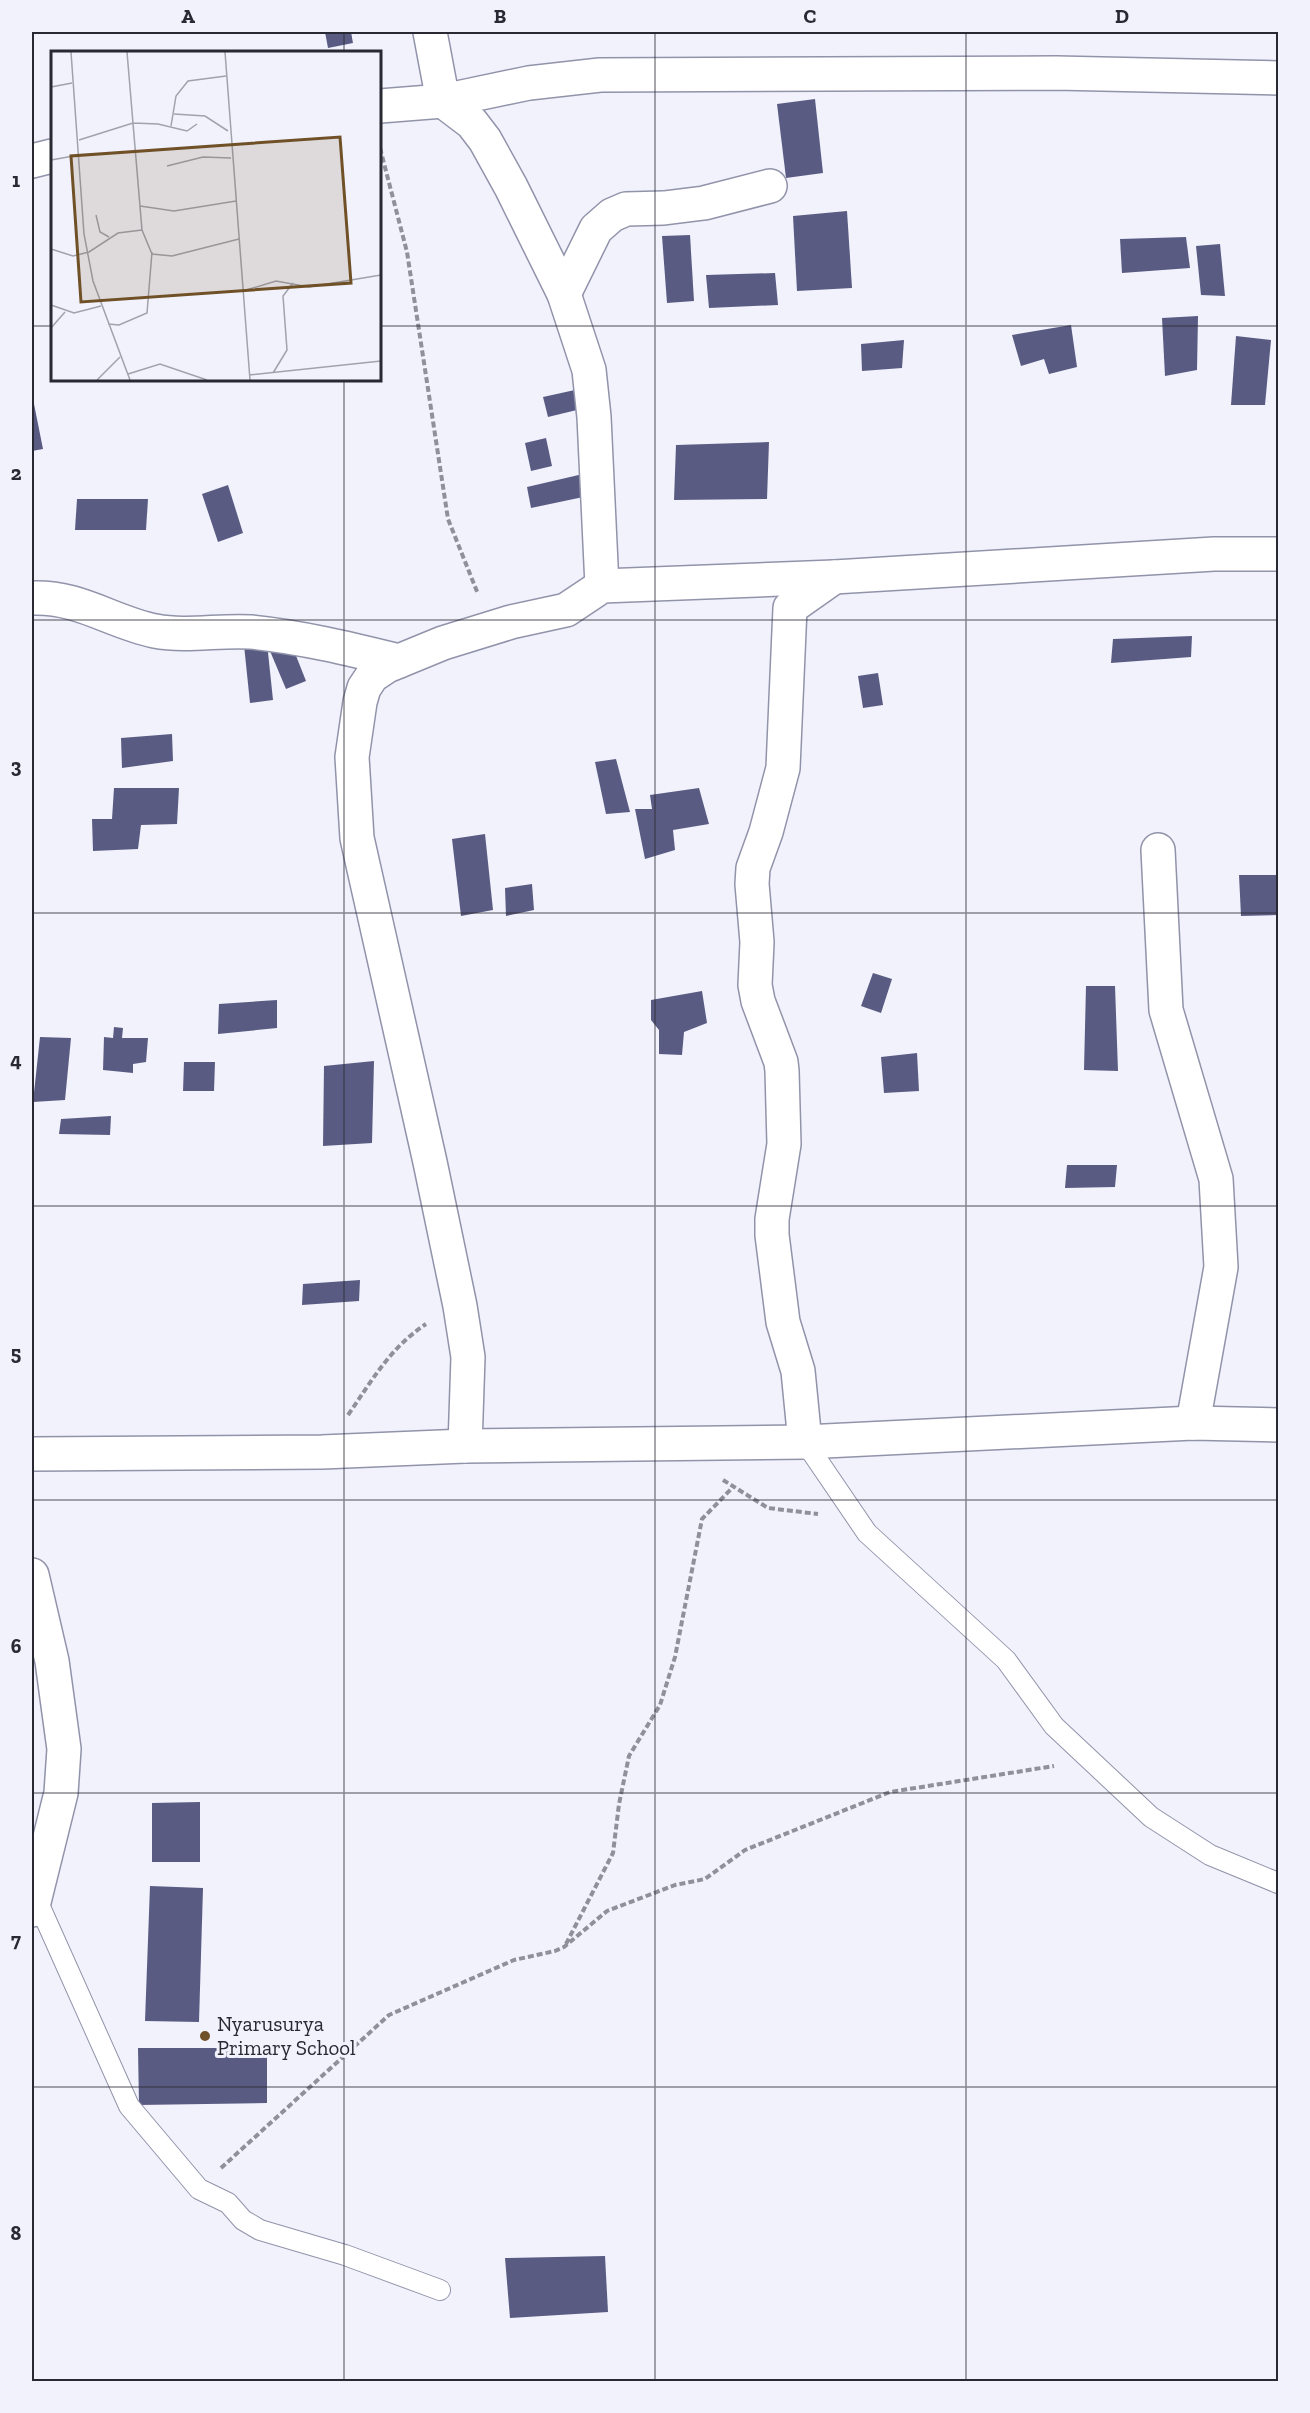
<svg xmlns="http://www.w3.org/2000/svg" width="1310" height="2413" font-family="'Zilla Slab',serif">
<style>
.building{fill:#5a5b82}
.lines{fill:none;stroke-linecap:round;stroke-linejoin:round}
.lane-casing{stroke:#9193aa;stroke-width:22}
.street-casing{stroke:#9193aa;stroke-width:36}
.path{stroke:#90909a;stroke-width:4;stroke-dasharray:6 3;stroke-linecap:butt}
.lane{stroke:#fff;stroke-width:20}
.street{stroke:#fff;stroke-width:33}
.grid{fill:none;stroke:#292933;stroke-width:1.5;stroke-opacity:0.55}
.poi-dot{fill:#705127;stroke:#f1f2fc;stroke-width:2}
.labels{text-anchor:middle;stroke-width:6;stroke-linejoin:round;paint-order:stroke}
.poi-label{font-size:21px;fill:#292933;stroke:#f1f2fc;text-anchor:start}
.inset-road{fill:none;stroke:#a1a2ac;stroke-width:1.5}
.view{fill:#705127;fill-opacity:0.15;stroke:#705127;stroke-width:3}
.inset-edge{fill:none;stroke:#292933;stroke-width:3}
.neatline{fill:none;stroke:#292933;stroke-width:2}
.grid-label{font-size:20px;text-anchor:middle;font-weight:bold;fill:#292933}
</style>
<rect width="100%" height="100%" fill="#f1f2fc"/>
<g class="building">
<polygon points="325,32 351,32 353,43 328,48"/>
<polygon points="815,99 823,173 786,178 777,104"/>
<polygon points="847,211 852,288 797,291 793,216"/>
<polygon points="690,235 694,301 667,303 662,236"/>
<polygon points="1186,237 1190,268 1122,273 1120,239"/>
<polygon points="1220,244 1225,296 1201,295 1196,246"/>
<polygon points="775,273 778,305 709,308 706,275"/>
<polygon points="1198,316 1197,370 1165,376 1162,318"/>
<polygon points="1071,325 1077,367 1049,374 1044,359 1021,366 1012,335"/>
<polygon points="1236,336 1271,340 1265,405 1231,405"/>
<polygon points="904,340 902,368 862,371 861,344"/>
<polygon points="584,388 585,408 548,417 543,397"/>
<polygon points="32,394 43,449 32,451"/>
<polygon points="546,438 552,466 531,471 525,443"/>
<polygon points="769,442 767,499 674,500 676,445"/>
<polygon points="583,474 588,496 531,508 527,487"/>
<polygon points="228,485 243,533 218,542 202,494"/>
<polygon points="77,499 148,499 146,530 75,530"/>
<polygon points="1192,636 1191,657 1111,663 1113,639"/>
<polygon points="267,643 273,700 250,703 244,645"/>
<polygon points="291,643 306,681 286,689 270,651"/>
<polygon points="878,673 883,705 863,708 858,676"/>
<polygon points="172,734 173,761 122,768 121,738"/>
<polygon points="616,759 630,812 606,814 595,762"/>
<polygon points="114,788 179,788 177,824 141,825 138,849 93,851 92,819 112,819"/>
<polygon points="699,788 709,824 673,830 675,850 645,859 635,809 652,809 650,795"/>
<polygon points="485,834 493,910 461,916 452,839"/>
<polygon points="1239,875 1278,875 1278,915 1241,916"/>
<polygon points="532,884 534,910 506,916 505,888"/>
<polygon points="873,973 892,979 881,1013 861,1006"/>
<polygon points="1086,986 1115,986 1118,1071 1084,1070"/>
<polygon points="702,991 707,1023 684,1032 682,1055 659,1054 659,1030 651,1020 651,1000"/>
<polygon points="277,1000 277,1028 218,1034 219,1004"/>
<polygon points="114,1027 123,1028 122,1038 148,1038 146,1062 133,1064 133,1073 103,1070 104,1037 113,1038"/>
<polygon points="40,1037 71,1038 65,1100 33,1102"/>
<polygon points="917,1053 919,1091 884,1093 881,1057"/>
<polygon points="374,1061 372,1143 323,1146 324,1066"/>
<polygon points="184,1062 215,1062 214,1091 183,1091"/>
<polygon points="111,1116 110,1135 59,1134 61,1119"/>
<polygon points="1067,1165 1117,1165 1115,1187 1065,1188"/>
<polygon points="360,1280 359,1301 302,1305 303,1284"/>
<polygon points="200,1802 200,1862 152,1862 152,1803"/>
<polygon points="150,1886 203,1888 199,2022 145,2021"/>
<polygon points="138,2048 267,2048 267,2103 139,2105"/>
<polygon points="605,2256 608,2312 510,2318 505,2258"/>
</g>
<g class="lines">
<g class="lane-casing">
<g id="lane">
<polyline points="805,1442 867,1533 1006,1660 1054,1726 1151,1817 1210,1855 1278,1883"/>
<polyline points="36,1898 129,2106 199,2189 228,2203 243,2220 260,2230 345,2255 440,2290"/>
</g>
</g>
<g class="street-casing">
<g id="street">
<polyline points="430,32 443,101 472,123 485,140 511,187 564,294 589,370 594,417 602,586"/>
<polyline points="380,106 443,101 529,83 600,75 1056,73 1278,78"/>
<polyline points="32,161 52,156"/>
<polyline points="564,294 596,229 612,215 626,209 664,208 704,203 770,186"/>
<path d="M32 598C79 596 111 622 155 631 187 637 218 630 251 632 301 637 350 649 399 661"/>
<polyline points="1158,850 1166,1010 1216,1179 1221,1267 1193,1423"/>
<polyline points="805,1442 798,1371 783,1322 772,1235 772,1219 784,1144 782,1071 781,1062 758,1001 755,985 757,942 752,884 753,868 766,832 783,768 790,608 834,577"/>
<polyline points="465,1446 468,1357 460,1306 430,1162 357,838 352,757 360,702 364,688 372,676 387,666 443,643 511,622 566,610 602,586 834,577 1214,554 1278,554"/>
<polyline points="32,1454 322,1452 465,1446 805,1442 1193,1423 1278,1425"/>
<polyline points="32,1575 52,1661 64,1749 61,1793 32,1910"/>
</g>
</g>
<g class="path">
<polyline points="380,148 407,252 448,519 478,594"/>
<path d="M348 1415C373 1379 390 1348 426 1324"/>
<polyline points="723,1480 768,1508 818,1514"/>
<polyline points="566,1944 613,1853 619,1804 629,1756 660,1705 675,1657 702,1519 733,1487"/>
<polyline points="221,2168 389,2015 514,1960 555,1951 564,1947 607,1911 675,1885 705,1879 745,1850 890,1792 1054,1766"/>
</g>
<use href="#lane" class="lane"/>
<use href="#street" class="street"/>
</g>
<path class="grid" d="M344 32V52M655 32V2382M966 32V2382M32 326H52M380 326H1278M344 380V2382M32 620H1278M32 913H1278M32 1206H1278M32 1500H1278M32 1793H1278M32 2087H1278"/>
<circle class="poi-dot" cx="205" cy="2036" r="6"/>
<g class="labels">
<g class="poi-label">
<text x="217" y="2031">Nyarusurya<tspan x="217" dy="24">Primary School</tspan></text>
</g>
</g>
<g transform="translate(51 51)">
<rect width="330" height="330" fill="#f1f2fc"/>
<path class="inset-road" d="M20 1 33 183 42 230 79 329M76 1 91 179 101 203 121 205 188 188M174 1 199 329M0 36 21 32M123 63 154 65 177 80M120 75 125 45 137 30 175 25M28 89 82 72 107 73 136 80 146 73M0 109 28 104M116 115 152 106 180 107M89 155 123 160 185 150M45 164 49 181 58 186M0 198 22 205 38 201 67 182 91 179M192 240 225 230 258 236 330 224M0 254 23 262 50 255M57 273 68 274 96 262 101 201M0 277 14 261M222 322 236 299 232 245 242 232M77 323 109 313 156 329M198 324 330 310M46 329 69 306"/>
<path class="view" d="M289 86 300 232 30 251 20 105Z"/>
<rect width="330" height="330" class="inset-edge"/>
</g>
<rect width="1310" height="2413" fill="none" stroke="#f1f2fc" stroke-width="66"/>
<rect x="33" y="33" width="1244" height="2347" class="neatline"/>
<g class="grid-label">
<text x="188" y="23">A</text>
<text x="500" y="23">B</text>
<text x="810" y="23">C</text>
<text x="1122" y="23">D</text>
<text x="16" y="187">1</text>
<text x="16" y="480">2</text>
<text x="16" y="773">3</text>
<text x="16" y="1067">4</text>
<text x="16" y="1360">5</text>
<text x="16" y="1653">6</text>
<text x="16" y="1947">7</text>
<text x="16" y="2240">8</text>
</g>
</svg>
